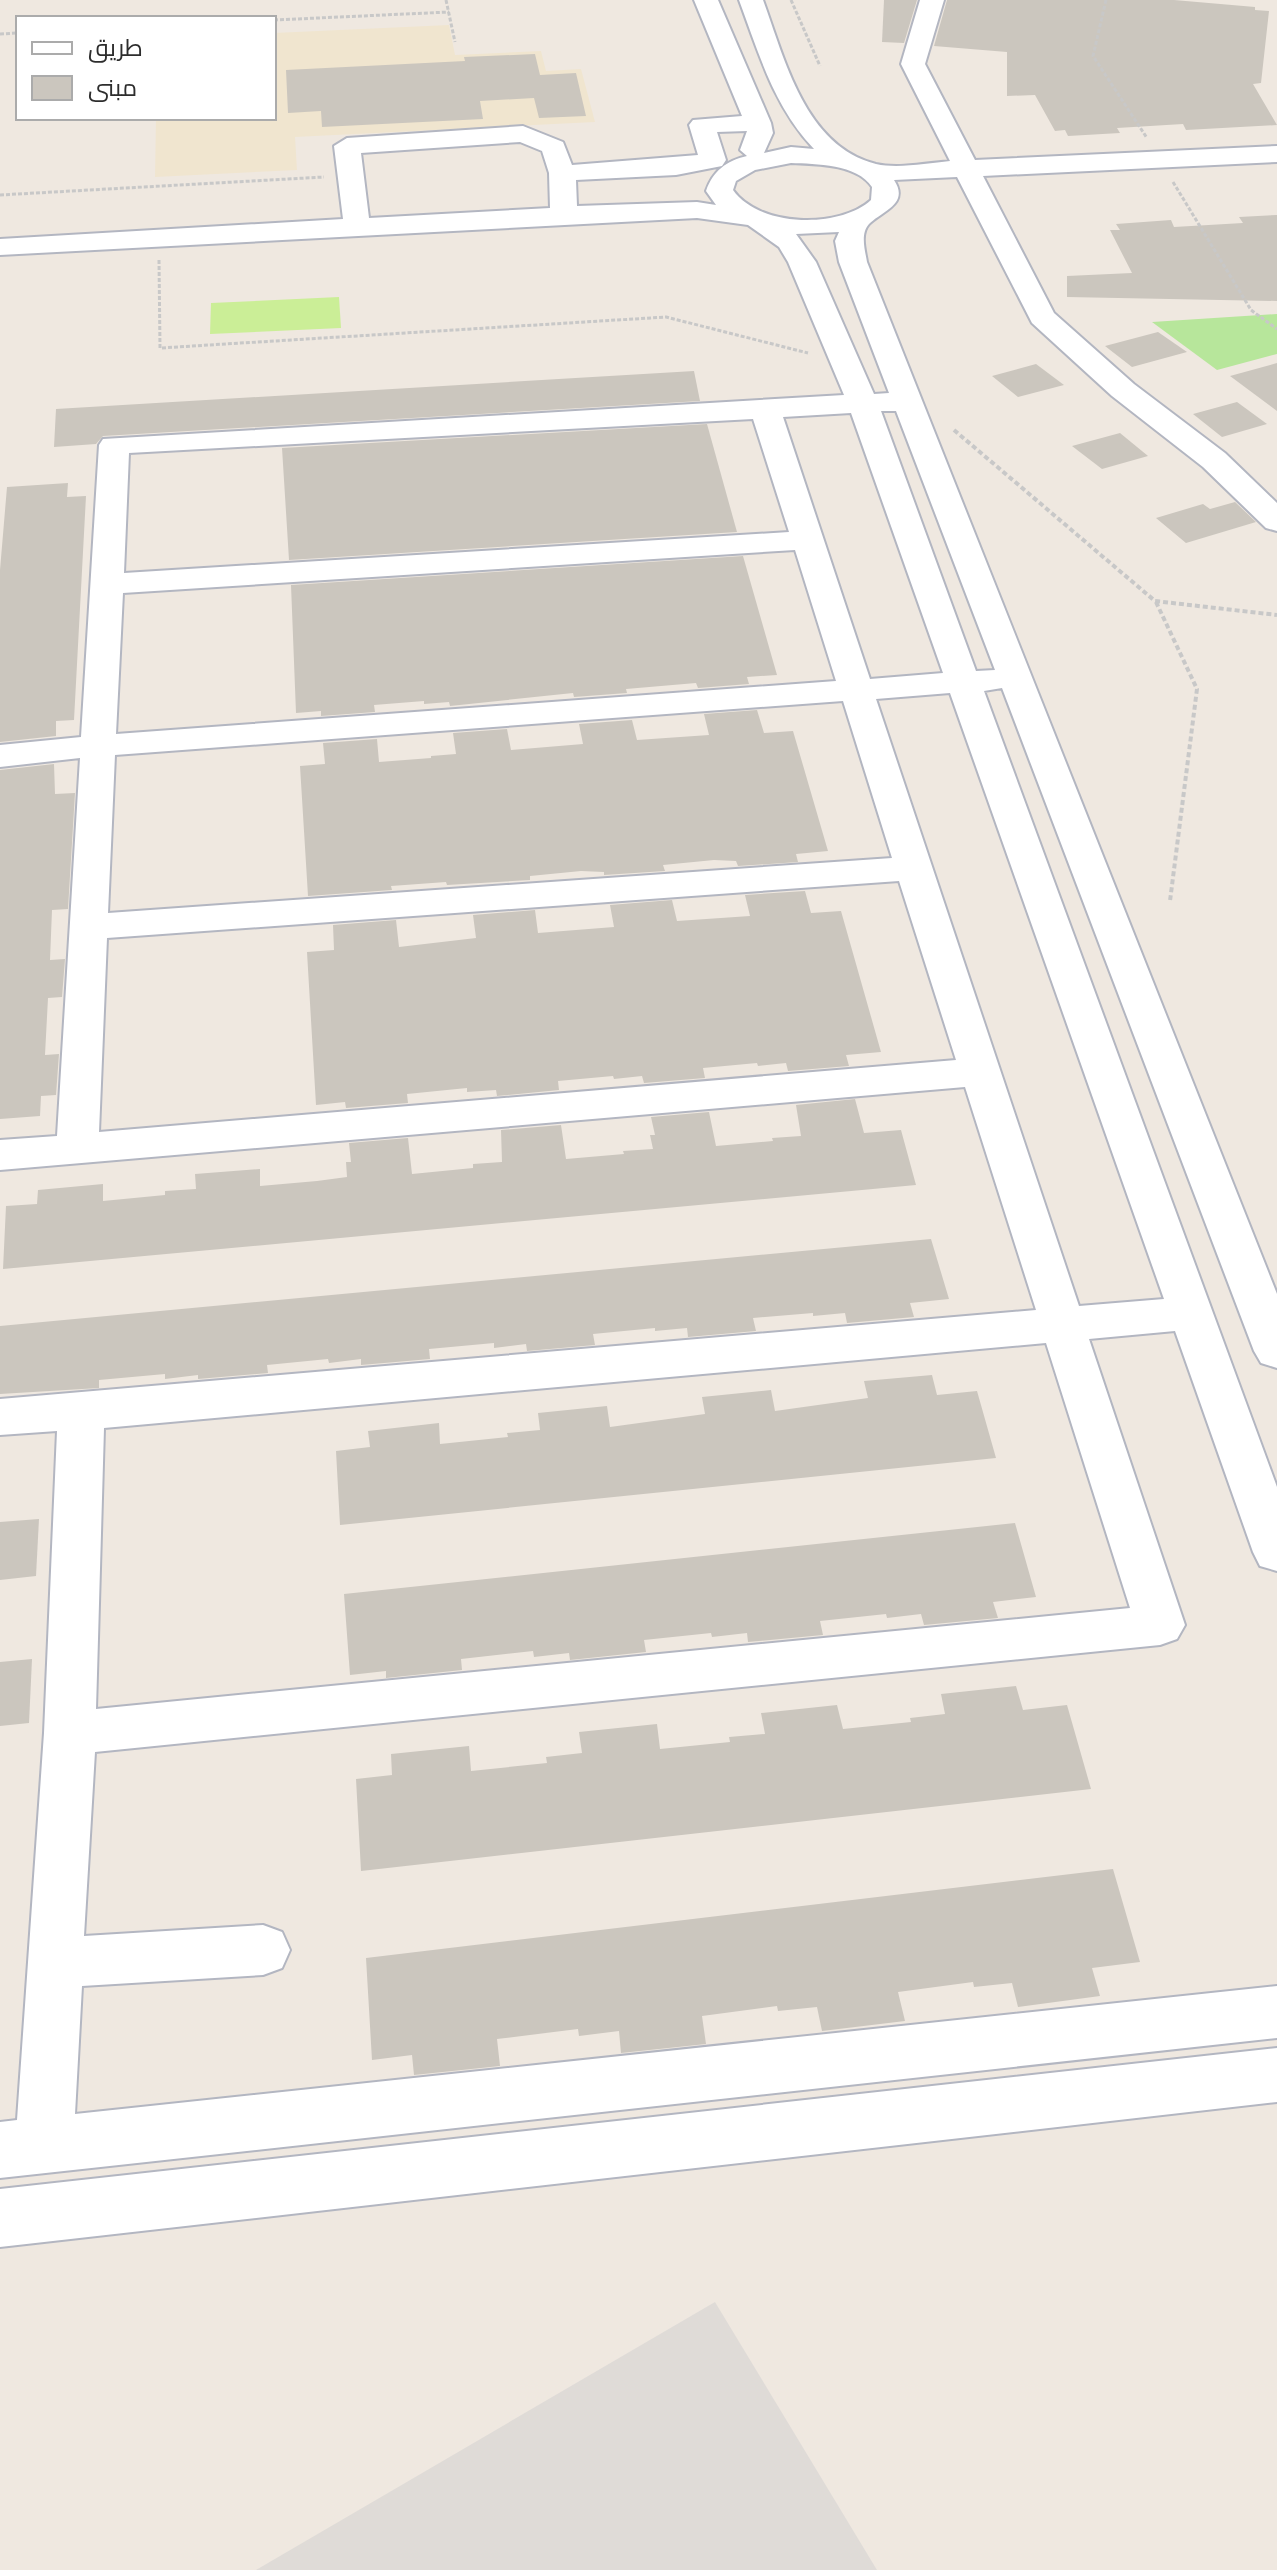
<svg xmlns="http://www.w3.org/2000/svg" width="1277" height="2570" font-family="'Fira Sans Condensed',Cairo,sans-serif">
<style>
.education{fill:#f0e5cf}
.green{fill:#b7e69b}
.pitch{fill:#cbee97}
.plaza{fill:#dfdbd7}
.building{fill:#cbc6be}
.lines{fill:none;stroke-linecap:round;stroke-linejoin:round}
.minor-casing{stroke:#b3b6c1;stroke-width:4}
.path-far1{stroke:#c8c8c8;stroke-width:3;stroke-dasharray:4 2;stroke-linecap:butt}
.path{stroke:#c8c8c8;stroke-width:4;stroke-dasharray:5 3;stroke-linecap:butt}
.minor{fill:#fff;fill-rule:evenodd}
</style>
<rect width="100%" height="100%" fill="#efe8e0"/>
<polygon class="education" points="449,25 455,55 541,51 546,71 581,69 595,122 295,137 297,170 155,177 156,118 274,118 274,33"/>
<polygon class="green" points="1277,314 1277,354 1217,370 1152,322"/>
<polygon class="pitch" points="339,297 341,328 210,334 211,303"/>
<polygon class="plaza" points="715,2302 877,2570 256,2570"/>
<g class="building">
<polygon points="884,0 917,0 904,43 882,42"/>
<polygon points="947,0 1174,0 1255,7 1255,10 1269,11 1261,83 1253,84 1277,125 1186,130 1183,124 1117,128 1120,133 1068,136 1065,130 1055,131 1035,95 1007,96 1007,52 934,46"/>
<polygon points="535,54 540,75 576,73 586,116 539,118 534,98 480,101 483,119 322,127 321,111 288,113 286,70 465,61 464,57"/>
<polygon points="1277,215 1277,301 1067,297 1067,276 1132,273 1110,230 1120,230 1116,224 1171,220 1174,227 1243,223 1239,217"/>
<polygon points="1158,332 1187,352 1132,367 1105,346"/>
<polygon points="1277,363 1277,411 1230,376"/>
<polygon points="1036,364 1064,385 1018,397 992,376"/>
<polygon points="694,371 700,401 103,436 96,444 54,447 56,409"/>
<polygon points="1237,402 1267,424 1222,437 1193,414"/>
<polygon points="707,424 737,532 289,560 282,448"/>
<polygon points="1120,433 1148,456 1102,469 1072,446"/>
<polygon points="68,483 67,497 86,496 74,720 56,721 56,736 0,742 0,570 7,487"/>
<polygon points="1235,502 1256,522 1186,543 1156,518 1203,504 1210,509"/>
<polygon points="743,556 777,675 747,677 749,684 698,688 696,683 626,689 627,693 574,697 573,693 450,706 449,702 424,704 424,701 374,705 375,712 321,716 321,711 296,713 291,585"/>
<polygon points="757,710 764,733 793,731 828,851 796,854 798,862 738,866 736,861 714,860 663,865 665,871 604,875 604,872 581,871 530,876 530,880 447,885 446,882 391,886 392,890 308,896 300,766 325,764 323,743 377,739 379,762 431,758 431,756 456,754 453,733 507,729 511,750 583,744 579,724 632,720 637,740 709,735 704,714"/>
<polygon points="54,764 55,794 75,793 68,909 52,910 50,960 65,959 62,997 48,998 45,1055 59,1054 56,1095 41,1096 40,1116 0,1119 0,770"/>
<polygon points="805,891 811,913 841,911 881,1052 846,1055 849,1066 788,1071 786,1063 758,1066 757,1063 703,1068 705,1078 644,1083 642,1076 614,1079 613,1076 558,1081 559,1090 497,1096 496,1090 467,1092 467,1088 407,1094 408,1103 346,1108 345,1102 316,1105 307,952 334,950 333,925 396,920 399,947 476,938 473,915 535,910 538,933 614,927 610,905 672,900 677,921 750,916 745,895"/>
<polygon points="855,1099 864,1133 901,1130 916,1185 3,1269 6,1206 37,1204 38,1190 103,1184 103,1201 165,1195 165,1191 196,1189 195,1174 260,1169 260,1186 317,1181 347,1177 346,1162 351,1162 349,1143 408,1138 412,1174 473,1168 473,1164 502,1162 501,1130 561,1125 566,1159 624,1154 623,1151 653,1149 650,1135 655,1135 651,1117 709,1112 716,1146 773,1141 772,1138 801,1136 796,1105"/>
<polygon points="931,1239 949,1299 910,1303 914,1317 847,1323 845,1313 813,1316 813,1313 753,1318 756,1331 688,1337 687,1328 655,1331 655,1328 593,1334 595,1345 527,1351 526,1344 494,1348 494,1343 429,1349 430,1359 361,1365 361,1359 329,1363 328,1359 267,1365 268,1373 198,1379 198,1375 165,1379 165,1374 99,1380 99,1388 0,1394 0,1326"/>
<polygon points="932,1375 937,1395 977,1391 996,1458 340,1525 336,1451 370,1447 368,1431 439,1423 440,1444 508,1437 507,1433 540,1430 538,1413 607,1406 610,1427 705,1414 702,1397 771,1390 775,1411 868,1398 864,1381"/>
<polygon points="39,1519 36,1576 0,1580 0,1522"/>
<polygon points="1015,1523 1036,1597 993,1602 998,1618 924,1625 921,1614 887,1618 886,1614 820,1621 823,1635 748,1642 747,1633 712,1637 711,1633 644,1640 646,1652 570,1660 569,1653 534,1657 533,1651 461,1659 462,1670 386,1678 386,1671 350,1675 344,1594"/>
<polygon points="32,1659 29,1723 0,1726 0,1662"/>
<polygon points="1016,1686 1023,1710 1067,1705 1091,1789 361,1871 356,1779 392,1775 391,1754 469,1746 471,1771 547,1763 546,1757 582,1753 579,1732 657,1724 660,1749 730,1742 729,1737 765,1734 761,1713 837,1705 843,1729 911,1722 910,1718 945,1714 941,1694"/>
<polygon points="1113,1869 1140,1962 1092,1968 1100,1996 1018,2007 1012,1983 974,1987 973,1982 898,1992 905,2021 822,2031 817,2007 778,2011 777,2006 702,2016 706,2044 621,2053 619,2031 579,2036 578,2029 497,2039 500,2066 414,2075 412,2055 372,2060 366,1958"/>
</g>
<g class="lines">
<g class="minor-casing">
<g id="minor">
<path d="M694 0H718L771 123 773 133 764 153 791 147 814 149C774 107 759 54 739 0H763C785 60 805 146 876 164 898 169 928 163 950 161L901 64 920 0H944L925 64 975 160 1277 146V162L983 176 1054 313 1134 384 1225 453 1277 503V531L1266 528 1203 467 1112 396 1032 323 957 177 894 180C910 204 882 211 869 224 860 234 865 250 867 262L1277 1294V1368L1261 1363 1254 1351 1002 688 984 691 1277 1487V1571L1260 1566 1253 1552 1175 1331 1089 1339 1185 1625 1177 1639 1160 1645 95 1752 84 1936 263 1925 282 1932 290 1950 282 1968 263 1975 82 1986 75 2114 1277 1986V2038L0 2178V2122L17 2120 44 1733 57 1431 0 1435V1399L1036 1310 965 1087 0 1170V1140L57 1136 80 758 0 767V745L81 737 99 445 103 439 844 395 788 262 779 247 748 225 697 218 0 255V239L343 219 334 146 347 138 523 126 563 142 572 165 698 155 689 125 693 120 742 116ZM747 131 740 150 747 156C726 161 713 171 706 191L716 205 697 202 577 206 576 180 676 175 722 166 726 160 717 132ZM520 142 542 151 549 173 550 208 369 218 361 153ZM791 163C816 164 857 164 872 187L871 200C839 229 759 227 733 190L736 181 755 170ZM839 232 835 241 839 262 889 393 874 394 816 262 796 234ZM881 411H896L995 670 976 671ZM851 413 943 673 870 679 783 417ZM753 419 789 532 124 573 129 453ZM795 550 836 681 116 734 123 593ZM950 693 1164 1299 1079 1306 876 699ZM843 701 892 858 108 913 115 755ZM899 881 956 1060 99 1132 107 938ZM1046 1343 1130 1608 96 1709 104 1428Z"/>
<polygon points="1277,2048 1277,2102 0,2247 0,2189"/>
</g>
</g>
<g class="path-far1">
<polyline points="446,0 455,42"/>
<polyline points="791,0 820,66"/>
<polyline points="1106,0 1093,56 1147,138"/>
<polyline points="274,20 449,12"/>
<polyline points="0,34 18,33"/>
<polyline points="1173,182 1251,310 1277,329"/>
<polyline points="0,195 324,177"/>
<polyline points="159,260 160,348 666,317 808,353"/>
</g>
<g class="path">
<polyline points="954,430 1155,601 1277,615"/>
<polyline points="1156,602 1197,689 1170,901"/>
</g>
<use href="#minor" class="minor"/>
</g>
<rect x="16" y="16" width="260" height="104" fill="#ffffff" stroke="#ababab" stroke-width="2"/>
<rect x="32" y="42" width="40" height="12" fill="#ffffff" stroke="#ababab" stroke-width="2"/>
<text x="88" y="56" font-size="24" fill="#2d2d2d">طريق</text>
<rect x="32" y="76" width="40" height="24" fill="#cbc6be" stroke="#ababab" stroke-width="2"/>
<text x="88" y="96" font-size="24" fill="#2d2d2d">مبنى</text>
</svg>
